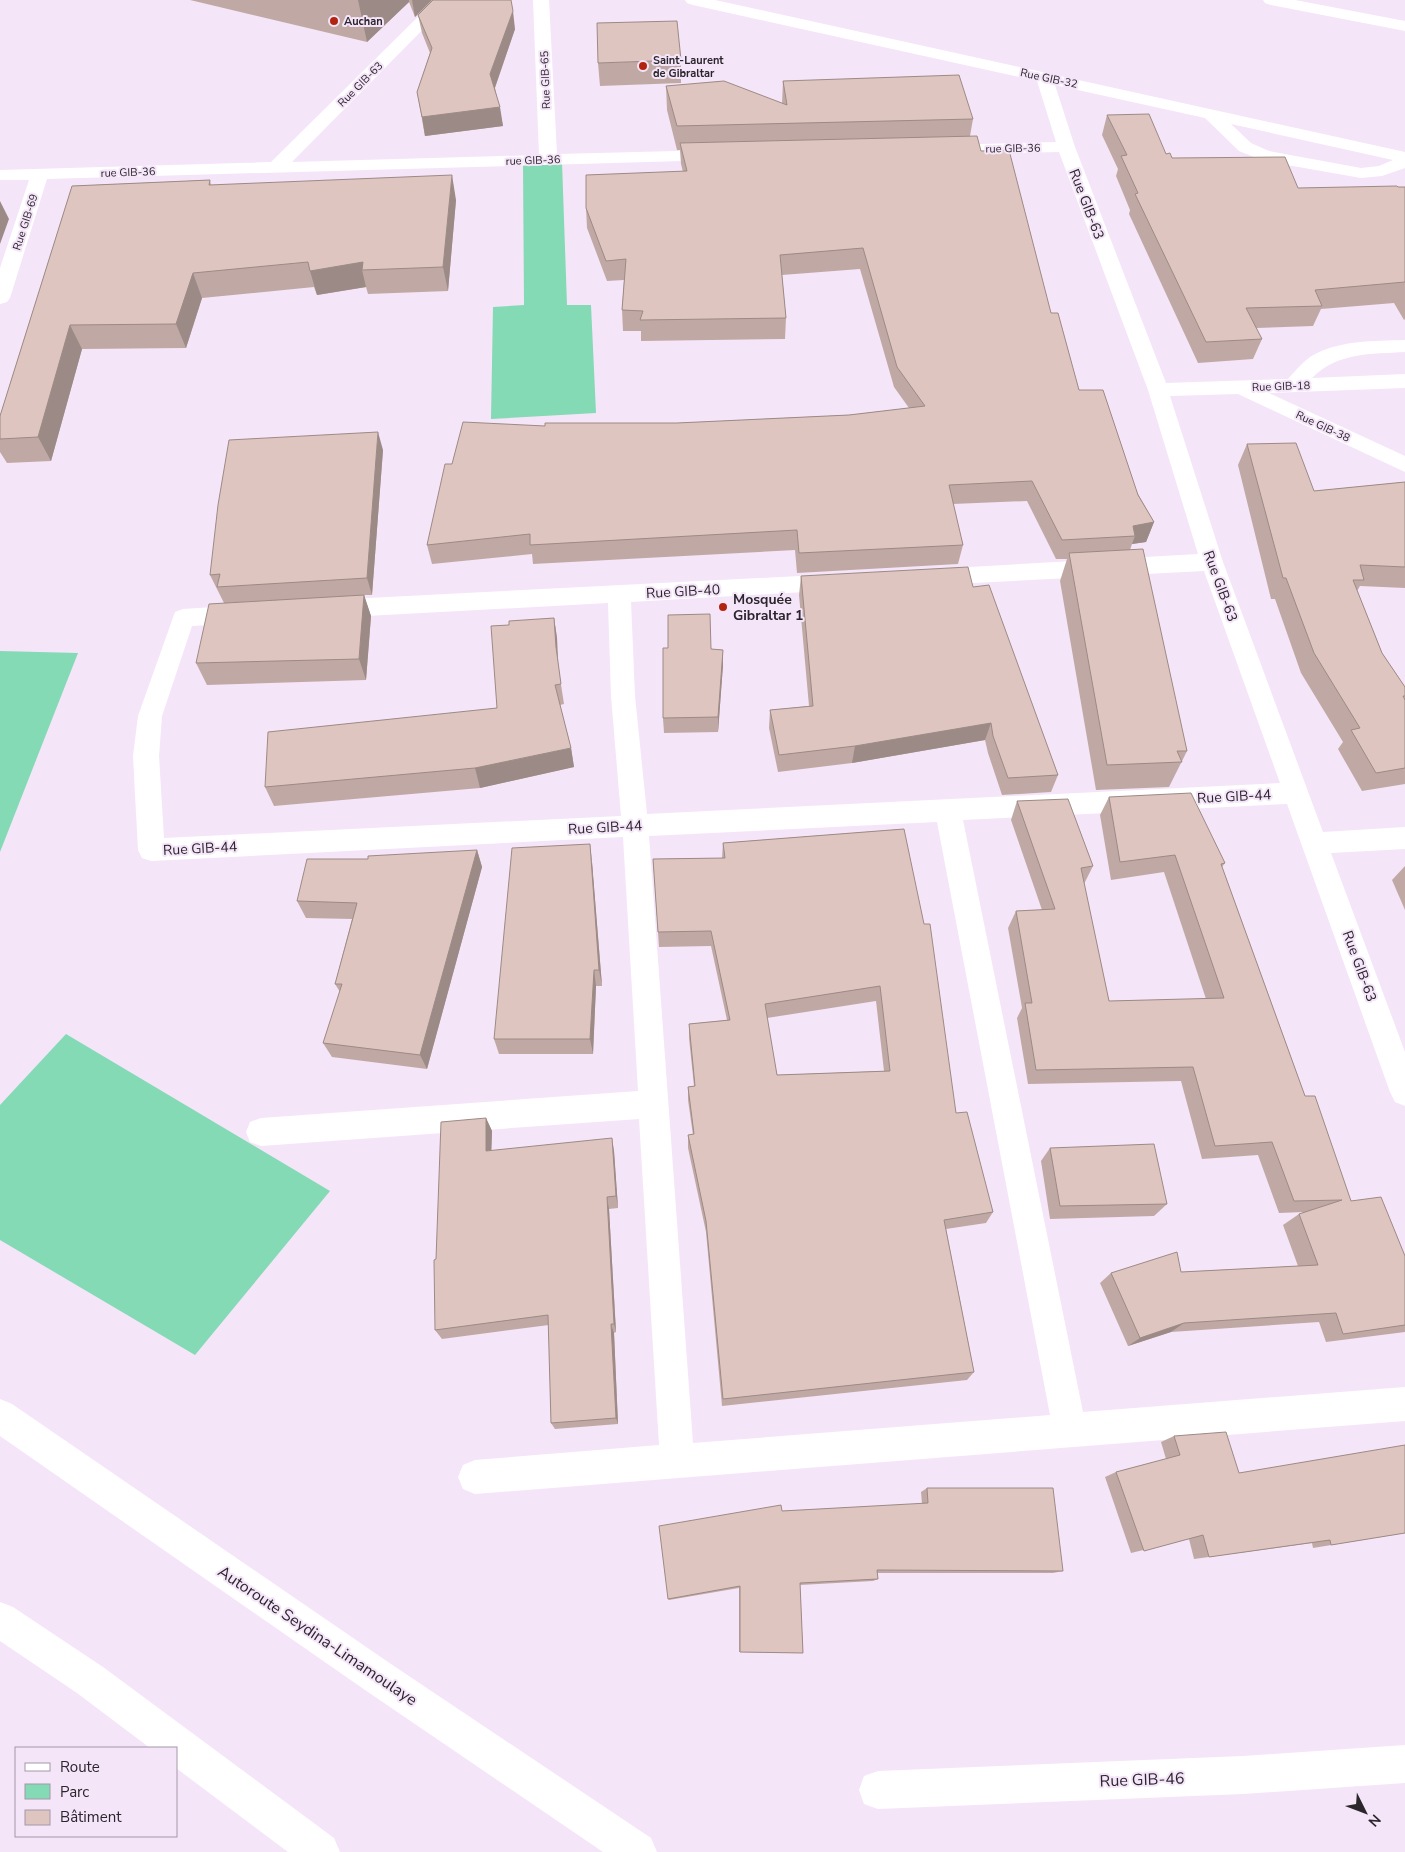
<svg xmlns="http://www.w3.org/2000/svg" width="1405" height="1852" font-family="'Nunito Sans',sans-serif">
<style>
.green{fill:#83dab4}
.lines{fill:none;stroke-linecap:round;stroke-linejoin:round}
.minor{fill:#fff;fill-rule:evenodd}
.highway{fill:#fff;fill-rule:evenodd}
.wall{fill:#c0a9a4;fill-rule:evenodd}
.shaded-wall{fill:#9c8a86}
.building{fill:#dfc5bf;stroke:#9c8a86;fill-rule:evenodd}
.poi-dot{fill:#b2240f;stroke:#f5e5f9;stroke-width:2}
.labels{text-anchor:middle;stroke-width:4;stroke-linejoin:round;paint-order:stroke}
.far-poi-label{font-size:11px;font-weight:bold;fill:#2b252c;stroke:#f5e5f9;text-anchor:start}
.far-street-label{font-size:11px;fill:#2b252c;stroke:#f5e5f9}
.street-label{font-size:14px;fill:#2b252c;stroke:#f5e5f9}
.poi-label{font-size:14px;font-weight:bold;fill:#2b252c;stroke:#f5e5f9;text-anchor:start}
.near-street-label{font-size:16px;fill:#2b252c;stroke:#f5e5f9}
</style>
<rect width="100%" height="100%" fill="#f5e5f9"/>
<g class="green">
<polygon points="562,162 567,305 591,305 596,413 491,419 493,307 524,305 523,164"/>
<polygon points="0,651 78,653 0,852"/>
<polygon points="66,1034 330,1191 195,1355 0,1240 0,1105"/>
</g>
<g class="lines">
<g class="minor">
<polygon points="435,0 452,0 292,162 539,155 533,0 549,0 557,154 718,150 724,151 727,155 724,159 718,160 47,179 10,298 7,302 0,304 0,268 29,180 0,180 0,170 271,162"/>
<path d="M685 0H715L1405 152V168L1382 176 1361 178 1264 161 1239 151 1205 118 1055 85 1075 147 1166 383 1288 379C1295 371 1302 363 1310 357 1337 340 1374 341 1405 340V352C1371 354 1338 352 1312 378L1405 374V388L1269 393 1405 456V472L1238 394 1170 396 1223 562 1323 832 1405 827V849L1331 853 1405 1052V1106L1395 1102 1390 1092 1287 804 963 820 1083 1412 1405 1387V1421L475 1494 463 1489 458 1477 463 1465 475 1460 659 1445 639 1119 261 1146 250 1142 246 1132 250 1122 261 1118 638 1091 623 837 151 861 142 858 138 850 133 756 138 716 175 612 183 609 244 605 252 608 256 614 252 620 244 623 192 626 162 716 159 756 164 838 621 816 611 696 608 603 329 618 321 615 317 609 321 603 329 600 838 574 846 576 850 582 846 588 838 590 631 602 635 696 647 814 1280 783 1204 571 934 585 926 583 922 577 926 571 934 569 1198 554 1148 390 1059 152 944 155 938 154 935 150 938 146 944 145 1056 142 1037 81 693 5 687 3ZM1231 124 1393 160 1379 166 1361 168 1269 151 1251 143ZM937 822 1050 1415 693 1443 649 836Z"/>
<polygon points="1263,0 1295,0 1405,21 1405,31 1271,5 1265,3"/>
<polygon points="1405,1745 1405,1783 1243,1794 878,1809 864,1804 859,1790 864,1776 878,1771 1243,1756"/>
</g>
<g class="highway">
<polygon points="0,1399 12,1404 391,1664 651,1838 657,1852 603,1852 365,1690 0,1436"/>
<polygon points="0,1602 13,1607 103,1667 334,1838 340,1852 288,1852 176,1768 176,1748 150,1748 77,1693 0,1641"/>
</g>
</g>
<g class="wall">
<polygon points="190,0 432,0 415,17 409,2 367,42"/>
<polygon points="418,15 515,29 495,88 503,126 425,136 417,92 430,53 422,33"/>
<polygon points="681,60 681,83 600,86 598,63"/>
<polygon points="783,81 973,119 970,136 981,151 1051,313 1079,390 1154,522 1146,542 1132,544 1130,550 1187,751 1169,787 1096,790 1060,581 1067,559 1056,559 1027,501 953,504 963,545 958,564 797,573 795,550 533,564 532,554 432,564 427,545 452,464 545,426 677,423 849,415 909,408 894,387 860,269 782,275 786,318 785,339 641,341 641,331 623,331 622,310 624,280 607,281 587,228 586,208 683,172 681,164 680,150 677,150 667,110 666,86 782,104"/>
<polygon points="1107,115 1172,158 1298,188 1405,187 1405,319 1404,320 1394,303 1321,309 1313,326 1256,328 1262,339 1253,359 1198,363 1129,214 1130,210 1116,176 1118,169 1102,135"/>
<polygon points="210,180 211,185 456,200 448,291 368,294 366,287 317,295 314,287 202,298 186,348 82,349 51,461 7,463 0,452 0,416 72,186"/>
<polygon points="1247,444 1314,491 1405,482 1405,588 1360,586 1357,591 1382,653 1405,687 1405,784 1362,791 1338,749 1343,742 1301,673 1275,599 1271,599 1238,465"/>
<polygon points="383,450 372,595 364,595 371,616 366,680 207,685 196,663 224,603 210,575"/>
<polygon points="801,576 973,587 1058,775 1051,792 1002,795 988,753 985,740 852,763 778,772 769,728 770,710 809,706 799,595"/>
<polygon points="554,618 557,638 558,665 564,704 560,705 571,748 574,767 480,788 274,806 265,787 497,708 509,625"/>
<polygon points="711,649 723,650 723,665 718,732 664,733 663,718"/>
<polygon points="1109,797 1225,863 1222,867 1305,1096 1351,1201 1405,1256 1405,1332 1326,1342 1319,1322 1171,1332 1128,1346 1100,1283 1111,1273 1181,1272 1298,1266 1283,1225 1299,1214 1304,1212 1279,1213 1258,1155 1202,1159 1181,1081 1028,1084 1017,1018 1022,1008 1008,928 1016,911 1042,910 1011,820 1017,801 1093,866 1084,884 1109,1001 1206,999 1164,872 1111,880 1100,815"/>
<path d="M904 829 956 1113 993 1212 986 1223 946 1229 974 1372 967 1380 722 1406 706 1232 688 1148V1135H693L688 1100V1087L694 1086 689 1038V1024L727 1020 711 946 659 947 653 859 722 858 723 843ZM876 1001 884 1071 777 1075 767 1018Z"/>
<polygon points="477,850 482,867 427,1069 332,1057 323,1043 340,992 335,984 352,919 306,918 297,901 368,859"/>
<polygon points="592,862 602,986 596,986 593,1054 499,1054 494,1039"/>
<polygon points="1405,866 1405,910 1392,880"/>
<polygon points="486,1118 492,1131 491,1151 614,1151 618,1208 609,1209 616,1332 614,1333 618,1424 555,1429 551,1423 549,1325 442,1339 435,1330 436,1259"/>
<polygon points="1050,1148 1167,1204 1154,1216 1050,1219 1041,1161"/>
<polygon points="1174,1436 1239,1473 1405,1533 1313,1548 1312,1543 1194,1559 1189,1539 1131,1553 1105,1477 1116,1472 1166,1459 1161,1442"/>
<polygon points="927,1488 1063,1571 1053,1573 877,1573 878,1579 873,1581 800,1585 803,1653 739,1652 739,1588 669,1600 668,1599 782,1511 922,1504 921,1492"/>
</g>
<g class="shaded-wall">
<polygon points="358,0 409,0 409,2 367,42"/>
<polygon points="412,0 432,0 415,17"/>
<polygon points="513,11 515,29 493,93 490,74"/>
<polygon points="500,107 503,126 425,136 422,117"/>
<polygon points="452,175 456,200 448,291 443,267"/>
<polygon points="0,201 9,219 0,244"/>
<polygon points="363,262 362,270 366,287 317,295 310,271"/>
<polygon points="193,273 202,298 186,348 176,324"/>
<polygon points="70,325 82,349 51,461 38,437"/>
<polygon points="378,432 383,450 372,595 367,578"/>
<polygon points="1154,522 1146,542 1132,544 1135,536 1133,526"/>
<polygon points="364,595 371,616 366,680 359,659"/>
<polygon points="554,618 557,638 558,668 556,647"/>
<polygon points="723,650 723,665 718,732 718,717"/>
<polygon points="991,723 985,740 852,763 855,746"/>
<polygon points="571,748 574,767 480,788 475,768"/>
<polygon points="590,844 592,862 602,986 599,970"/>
<polygon points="477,850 482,867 427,1069 420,1055"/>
<polygon points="594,970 596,986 593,1054 590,1039"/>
<polygon points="486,1118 492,1131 491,1164 486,1151"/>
<polygon points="612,1138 614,1151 618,1208 616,1196"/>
<polygon points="607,1197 609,1209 616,1332 614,1324"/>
<polygon points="1184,1323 1171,1332 1128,1346 1140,1338"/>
<polygon points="611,1324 614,1333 618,1424 616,1418"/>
</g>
<g class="building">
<polygon points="433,0 511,0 513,11 490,74 500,107 422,117 417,92 432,48 418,15"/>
<polygon points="677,21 681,60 598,63 597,23"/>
<polygon points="959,75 973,119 677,126 666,86 724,81 787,105 783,81"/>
<polygon points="1149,114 1166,154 1170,153 1172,158 1285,157 1298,188 1397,186 1398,187 1405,187 1405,282 1315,290 1322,306 1246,308 1262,339 1206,342 1135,194 1138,193 1121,156 1127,155 1107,115"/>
<polygon points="977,136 981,151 1009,150 1051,313 1058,313 1079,390 1103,390 1138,495 1154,522 1133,526 1135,536 1062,540 1032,481 949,485 963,545 799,553 797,530 530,545 530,534 427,545 445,464 452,464 463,422 545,426 545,423 677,423 849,415 925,406 897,367 863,248 780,255 786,318 640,320 643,311 622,310 626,259 606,261 586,208 586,175 687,171 680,143"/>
<polygon points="452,175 443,267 362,270 363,262 310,271 308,262 193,273 176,324 70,325 38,437 0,439 0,416 72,186 210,180 209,185"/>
<polygon points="378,432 367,578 217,587 220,574 210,575 218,505 229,440"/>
<polygon points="1296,443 1314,491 1405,482 1405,567 1360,565 1364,580 1353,580 1382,653 1405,687 1405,696 1403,696 1405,700 1405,768 1376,773 1351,730 1360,728 1314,653 1286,578 1283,578 1247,444"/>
<polygon points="1143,549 1187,751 1177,751 1182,762 1107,765 1069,553"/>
<polygon points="968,567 973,587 989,585 1058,775 1008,778 993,736 991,723 855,746 779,755 770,710 813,706 801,576"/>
<polygon points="364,595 359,659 196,663 209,604"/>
<polygon points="710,614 711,649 723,650 718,717 663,718 663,648 668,648 668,615"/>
<polygon points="554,618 556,647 561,684 555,685 571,748 475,768 265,787 268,732 497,708 491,626 509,625 509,621"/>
<polygon points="1191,793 1225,863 1221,864 1305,1096 1315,1096 1351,1201 1381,1197 1405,1256 1405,1325 1343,1334 1336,1313 1184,1323 1140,1338 1111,1273 1177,1252 1181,1272 1318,1265 1299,1214 1342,1200 1294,1201 1272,1142 1215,1146 1193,1067 1036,1070 1025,1003 1032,1003 1016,911 1055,909 1017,801 1068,799 1093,866 1081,868 1109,1001 1224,998 1175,855 1120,862 1109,797"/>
<path d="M904 829 924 924H930L956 1113 967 1112 993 1212 944 1220 974 1372 723 1399 706 1221 688 1135 694 1134 688 1087 695 1086 689 1024 730 1020 711 931 658 932 653 859 725 858 723 843ZM880 986 890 1071 777 1075 765 1004Z"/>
<polygon points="590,844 599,970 594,970 590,1039 494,1039 512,848"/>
<polygon points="477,850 420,1055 323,1043 342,984 335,984 357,903 297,901 307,859 368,859 368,856"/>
<polygon points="486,1118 486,1151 612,1138 616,1196 607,1197 614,1324 611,1324 616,1418 551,1423 548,1315 435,1330 434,1260 436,1259 441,1122"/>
<polygon points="1154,1144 1167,1204 1060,1206 1050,1148"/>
<polygon points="1226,1432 1239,1473 1405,1445 1405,1533 1331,1545 1330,1540 1209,1557 1203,1535 1144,1551 1116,1472 1180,1455 1174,1436"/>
<polygon points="927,1488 1053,1488 1063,1571 877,1570 878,1579 800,1583 803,1653 740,1652 740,1586 668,1599 659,1526 781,1505 782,1511 928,1503"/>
</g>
<g class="poi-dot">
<circle cx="334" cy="21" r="5"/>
<circle cx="643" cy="66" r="5"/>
<circle cx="723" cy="607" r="5"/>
</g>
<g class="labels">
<g class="far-poi-label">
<text x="344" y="25">Auchan</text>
<text x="653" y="64">Saint-Laurent<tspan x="653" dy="13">de Gibraltar</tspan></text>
</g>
<g class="far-street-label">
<text transform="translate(1049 78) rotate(12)" y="4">Rue GIB-32</text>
<text transform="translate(545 80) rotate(-92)" y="4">Rue GIB-65</text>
<text transform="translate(360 84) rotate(-45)" y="4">Rue GIB-63</text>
<text transform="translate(1013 148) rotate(-1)" y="4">rue GIB-36</text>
<text transform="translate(533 160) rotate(-2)" y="4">rue GIB-36</text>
<text transform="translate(128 172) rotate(-2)" y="4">rue GIB-36</text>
<text transform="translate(25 222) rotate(-72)" y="4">Rue GIB-69</text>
<text transform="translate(1281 386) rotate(-2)" y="4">Rue GIB-18</text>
<text transform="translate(1323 426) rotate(25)" y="4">Rue GIB-38</text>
</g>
<g class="street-label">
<text transform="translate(1087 204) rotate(69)" y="5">Rue GIB-63</text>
<text transform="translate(1221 586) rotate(70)" y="5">Rue GIB-63</text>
<text transform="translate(683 591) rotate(-3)" y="5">Rue GIB-40</text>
<text transform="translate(1234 796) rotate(-3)" y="5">Rue GIB-44</text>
<text transform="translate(605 827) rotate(-3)" y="5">Rue GIB-44</text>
<text transform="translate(200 848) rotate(-3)" y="5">Rue GIB-44</text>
<text transform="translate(1360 966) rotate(70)" y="5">Rue GIB-63</text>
</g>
<g class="poi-label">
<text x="733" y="604">Mosquée<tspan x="733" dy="16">Gibraltar 1</tspan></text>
</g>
<g class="near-street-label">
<text transform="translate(318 1635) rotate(34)" y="6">Autoroute Seydina-Limamoulaye</text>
<text transform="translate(1142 1779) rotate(-2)" y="6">Rue GIB-46</text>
</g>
</g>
<rect x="15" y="1747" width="162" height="90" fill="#f5e5f9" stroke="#a498a7"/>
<rect x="25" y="1763" width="25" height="8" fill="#ffffff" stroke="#a498a7"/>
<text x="60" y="1772" font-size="15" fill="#2b252c">Route</text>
<rect x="25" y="1784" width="25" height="15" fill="#83dab4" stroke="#a498a7"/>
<text x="60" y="1797" font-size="15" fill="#2b252c">Parc</text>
<rect x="25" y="1810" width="25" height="15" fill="#dfc5bf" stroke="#a498a7"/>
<text x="60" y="1822" font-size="15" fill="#2b252c">Bâtiment</text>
<g transform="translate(1365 1812) rotate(132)" stroke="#f5e5f9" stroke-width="4" paint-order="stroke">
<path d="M0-4L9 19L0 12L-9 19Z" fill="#2b252c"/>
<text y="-8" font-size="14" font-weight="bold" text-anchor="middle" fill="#2b252c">N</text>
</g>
</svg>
